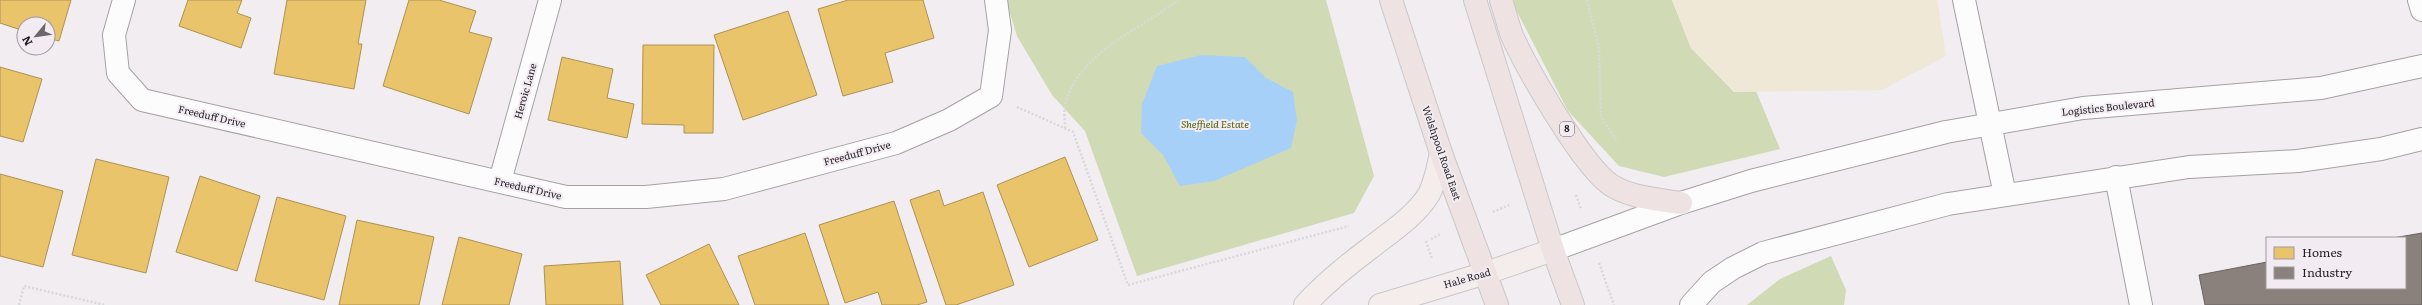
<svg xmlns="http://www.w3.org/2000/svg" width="2422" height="305" font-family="Literata,serif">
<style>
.green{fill:#d0dbb5}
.sand{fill:#efe8d6}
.water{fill:#a7d0f9}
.homes{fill:#e9c46a;stroke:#ad9254}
.industry{fill:#8a817c;stroke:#6a6361}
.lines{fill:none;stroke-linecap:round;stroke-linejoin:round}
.minor-casing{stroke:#a4a1a4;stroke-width:24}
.major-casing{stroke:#c9c7c9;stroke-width:24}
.highway-casing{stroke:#c9c7c9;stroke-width:24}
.path{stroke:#dad9da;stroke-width:2.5;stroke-dasharray:2 2;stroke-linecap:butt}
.minor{stroke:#fdfcfd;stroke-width:22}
.major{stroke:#f4edec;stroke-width:22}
.highway{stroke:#eee3e2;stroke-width:22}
.labels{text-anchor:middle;stroke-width:4;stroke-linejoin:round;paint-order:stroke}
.shield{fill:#f3ebf2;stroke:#605c60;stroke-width:1}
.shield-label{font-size:9px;font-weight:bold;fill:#211e21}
.street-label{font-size:10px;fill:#211e21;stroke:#f3ebf2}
.park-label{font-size:10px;font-style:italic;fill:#4a5f0b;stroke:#f3ebf2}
</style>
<rect width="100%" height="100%" fill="#f1edf1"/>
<g class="green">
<polygon points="1006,0 1326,0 1374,176 1354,213 1137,276 1085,131 1052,95 1017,36"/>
<polygon points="1511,0 1672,0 1691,48 1734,92 1756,91 1780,149 1664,177 1619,166 1568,111"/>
<polygon points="1831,256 1846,290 1844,305 1747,305 1780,279"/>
</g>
<polygon class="sand" points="1672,0 1937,0 1946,56 1882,90 1735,92 1691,48"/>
<polygon class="water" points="1201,55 1245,57 1266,78 1293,92 1297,120 1291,148 1214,181 1180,186 1163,155 1141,133 1142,104 1157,66"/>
<g class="homes">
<polygon points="0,0 71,0 59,41 48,38 48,24 24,24 24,31 0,23"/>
<polygon points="188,0 242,0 237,13 251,18 241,48 179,26"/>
<polygon points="287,0 366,0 358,44 362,44 354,89 274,74"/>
<polygon points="409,0 439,0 476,11 469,32 492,38 469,114 383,86"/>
<polygon points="848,0 923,0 934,38 885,53 893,82 843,96 818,9"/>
<polygon points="788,11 817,95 743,120 714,35"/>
<polygon points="643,45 714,45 713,133 684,133 684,125 642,124"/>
<polygon points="562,57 613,69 607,98 634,104 627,138 548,120"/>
<polygon points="0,67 42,79 23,142 0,136"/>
<polygon points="1065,157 1098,240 1029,267 997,185"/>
<polygon points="96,159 169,177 146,273 72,255"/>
<polygon points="0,174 63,191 43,267 0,256"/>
<polygon points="200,176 260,196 237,271 176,252"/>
<polygon points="939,190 944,206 983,192 1014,285 956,305 946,305 910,200"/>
<polygon points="277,197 346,216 324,300 255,281"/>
<polygon points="894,201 927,302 917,305 882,305 878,292 845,303 819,225"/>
<polygon points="357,220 434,237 419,305 339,305"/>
<polygon points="805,233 829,305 755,305 738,256"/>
<polygon points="459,237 522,254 509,305 442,305"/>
<polygon points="709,244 739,305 661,305 646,275"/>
<polygon points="620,261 623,305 546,305 544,266"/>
</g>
<polygon class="industry" points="2422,233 2422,305 2205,305 2199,275 2267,262 2267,288 2405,288 2405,238 2393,238"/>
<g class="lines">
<g class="minor-casing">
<g id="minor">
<polyline points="124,0 114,35 118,73 142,100 566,197 646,197 724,189 896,143 949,120 991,96 1000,30 996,0"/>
<polyline points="1964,0 2005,195"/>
<polyline points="2419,0 2422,10"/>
<polyline points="2116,177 2141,305"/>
<polyline points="500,181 550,0"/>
<polyline points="1553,250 1681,203 1751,181 1946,132 2083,108 2321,88 2422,66"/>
<polyline points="1691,305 1712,282 1733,268 1763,253 1948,204 2189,167 2298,161 2381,149 2422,139"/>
</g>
</g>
<g class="major-casing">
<g id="major">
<path d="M1305 305C1324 284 1346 266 1369 249 1389 233 1416 216 1429 194 1436 181 1438 166 1441 153"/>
<polyline points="1380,305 1486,273 1553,250"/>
</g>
</g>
<g class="highway-casing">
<g id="highway">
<polyline points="1391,0 1441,153 1497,305"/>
<polyline points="1475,0 1553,250 1573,305"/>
<path d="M1501 0C1505 12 1508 26 1513 38 1528 70 1583 167 1611 185 1631 198 1657 199 1681 203"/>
</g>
</g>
<g class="path">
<polyline points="1587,0 1599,49 1601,117 1617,141"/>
<polyline points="1017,107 1073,132 1128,285 1349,226"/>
<path d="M1065 128C1065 120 1063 109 1066 101 1082 50 1140 30 1178 0"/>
<polyline points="1576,195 1581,209"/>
<polyline points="1493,212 1509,205"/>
<polyline points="1431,239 1441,234"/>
<polyline points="1426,241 1432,259"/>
<polyline points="1599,263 1614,305"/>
<polyline points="19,305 24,286 105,305"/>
</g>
<use href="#minor" class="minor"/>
<use href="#major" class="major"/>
<use href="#highway" class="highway"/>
</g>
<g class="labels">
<rect class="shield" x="1560" y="122" width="14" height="14" rx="3"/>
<g class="shield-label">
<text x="1567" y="132">8</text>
</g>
<g class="street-label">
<text transform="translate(525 91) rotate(-74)" y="4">Heroic Lane</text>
<text transform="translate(2108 107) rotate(-6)" y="4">Logistics Boulevard</text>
<text transform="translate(212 116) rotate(13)" y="4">Freeduff Drive</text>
<text transform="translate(857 153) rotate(-15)" y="4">Freeduff Drive</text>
<text transform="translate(1442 153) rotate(71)" y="4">Welshpool Road East</text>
<text transform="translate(528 188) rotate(13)" y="4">Freeduff Drive</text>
<text transform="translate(1467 278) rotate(-16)" y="4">Hale Road</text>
</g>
<g class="park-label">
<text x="1215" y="128">Sheffield Estate</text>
</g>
</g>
<rect x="2266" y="237" width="140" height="52" fill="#f3ebf2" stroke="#9f999e"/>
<rect x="2274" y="247" width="20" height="12" fill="#e9c46a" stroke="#9f999e"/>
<text x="2302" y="257" font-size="12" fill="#211e21">Homes</text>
<rect x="2274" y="267" width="20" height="12" fill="#8a817c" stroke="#9f999e"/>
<text x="2302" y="277" font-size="12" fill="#211e21">Industry</text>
<g transform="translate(36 36) rotate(241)"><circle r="19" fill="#f3ebf2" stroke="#9f999e"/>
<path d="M0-3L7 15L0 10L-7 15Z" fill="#6a666a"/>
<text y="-6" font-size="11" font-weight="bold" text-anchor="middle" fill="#211e21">N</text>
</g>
</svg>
